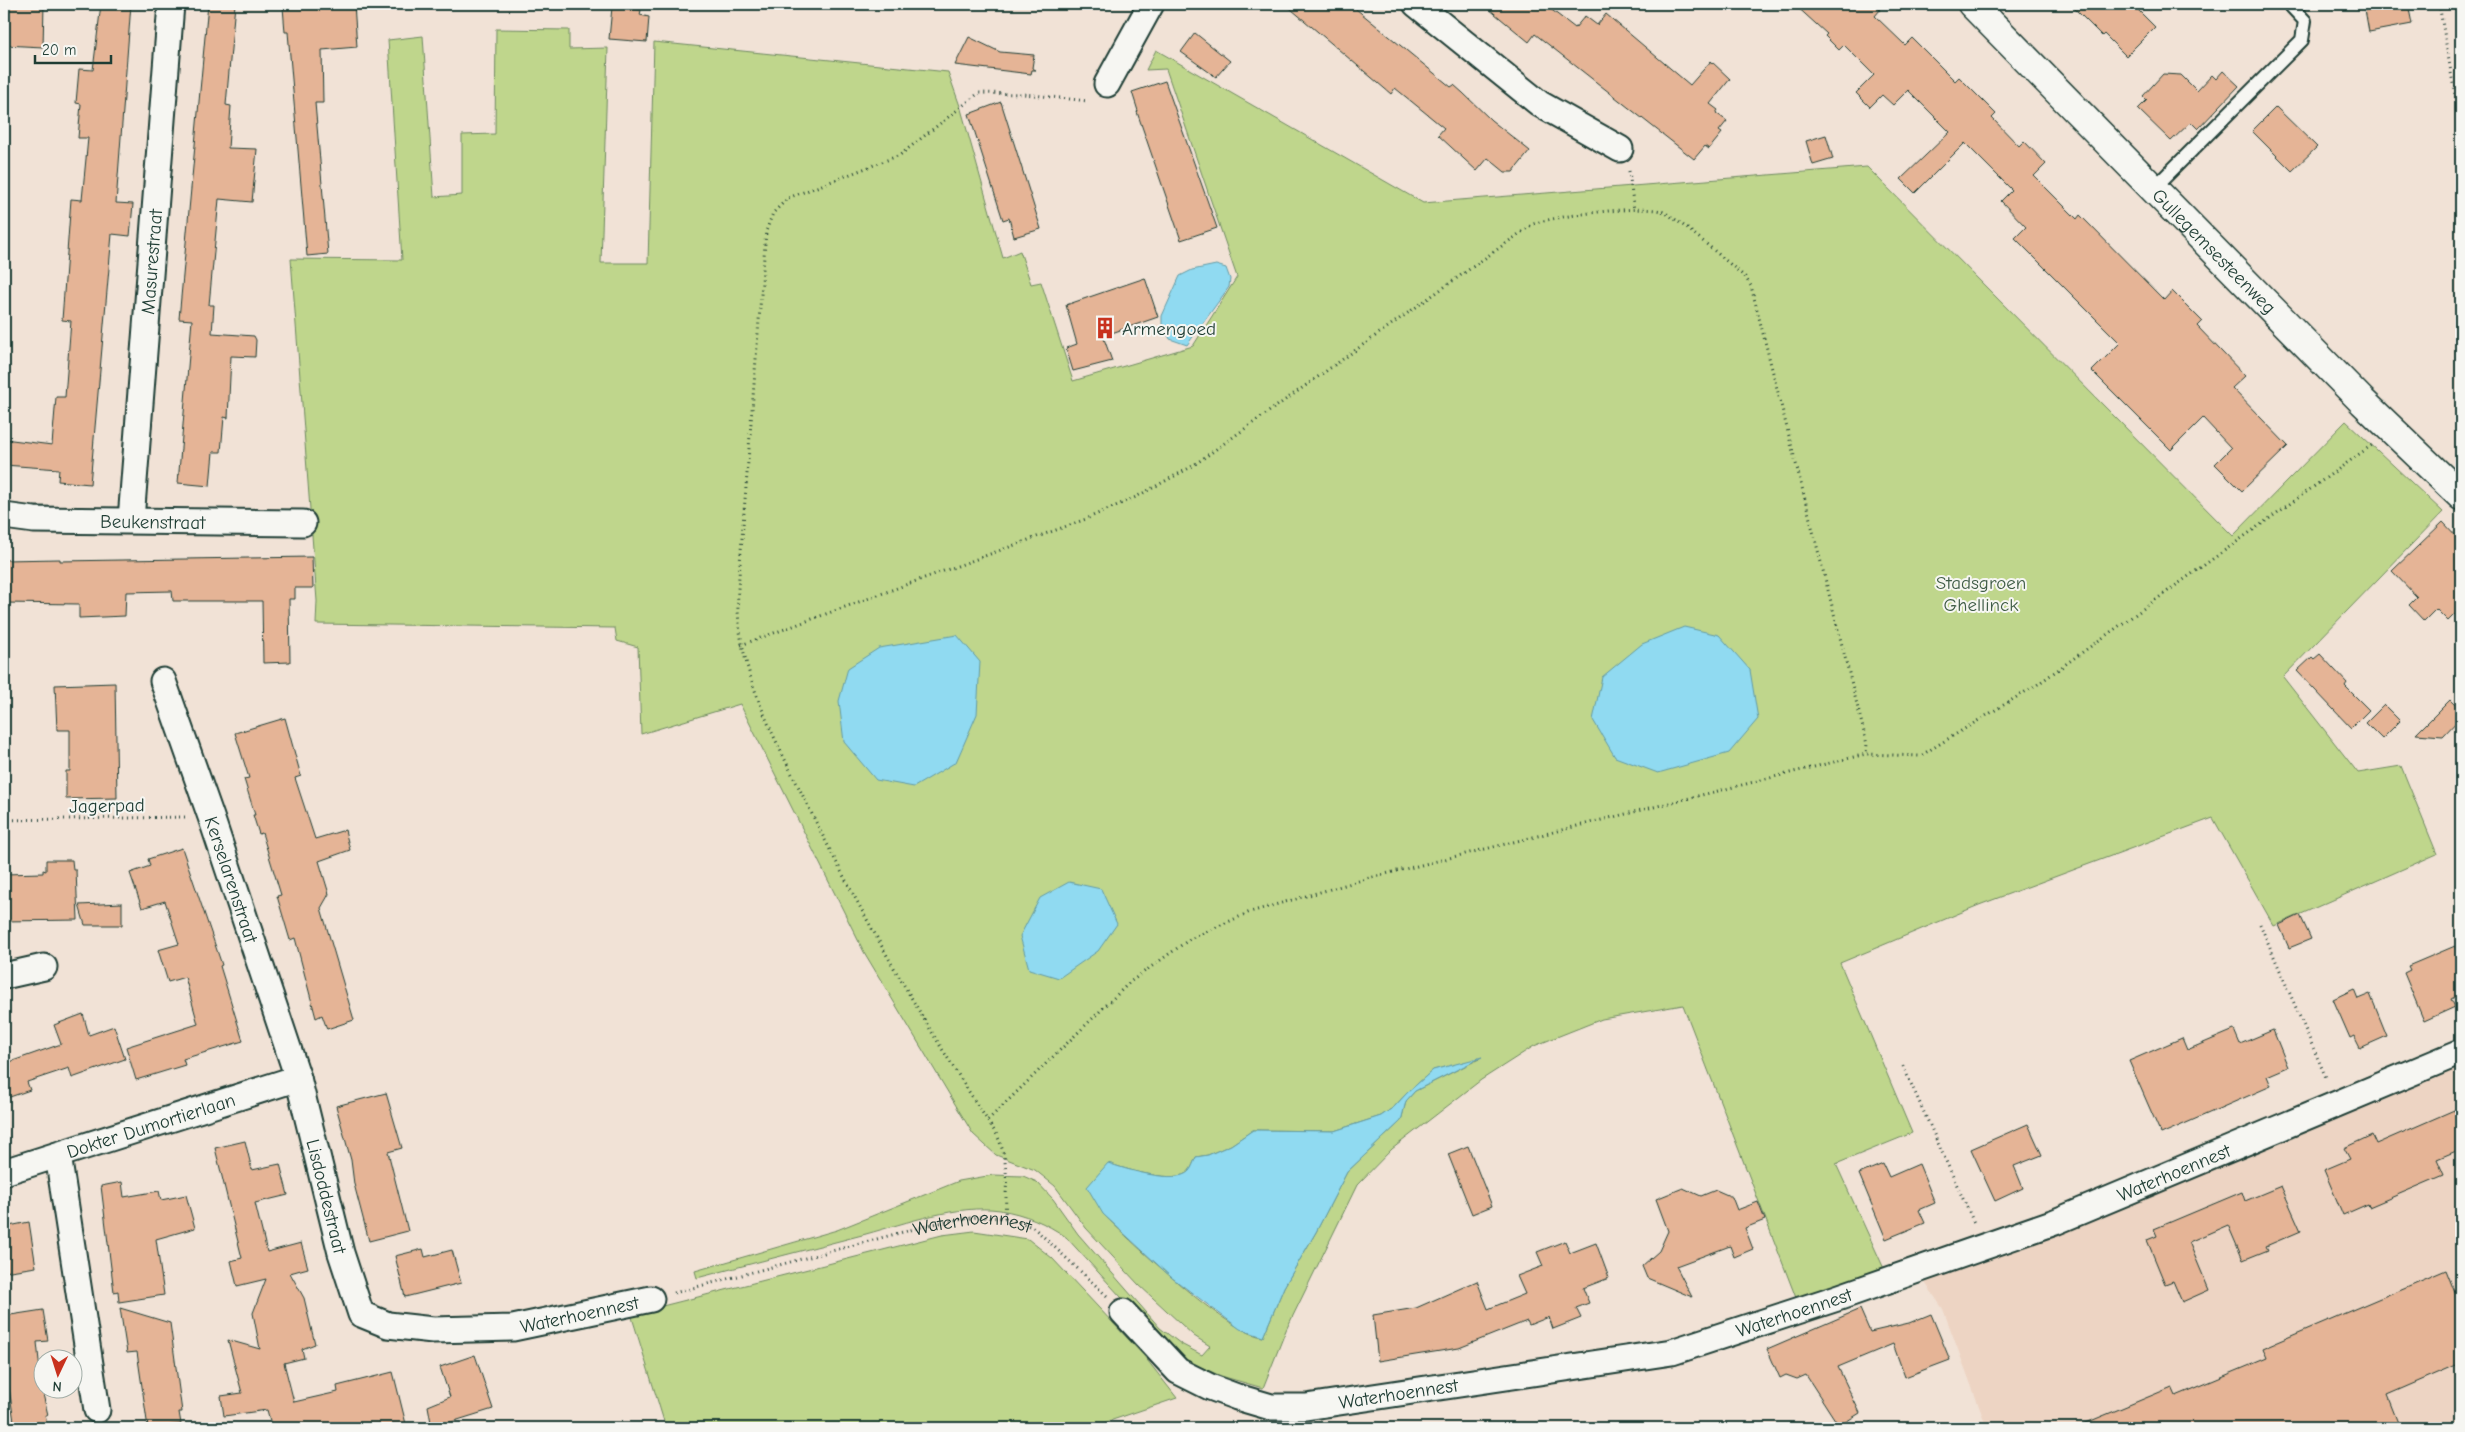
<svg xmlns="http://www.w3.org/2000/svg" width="2465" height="1432" font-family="'Comic Neue',sans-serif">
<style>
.built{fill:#edd4c3}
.green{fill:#bfd68c;stroke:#6f8a60;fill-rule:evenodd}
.water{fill:#90daf1;stroke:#639ba5}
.building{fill:#e5b496;stroke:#1f3d34}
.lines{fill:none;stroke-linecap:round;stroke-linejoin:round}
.lane-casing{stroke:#1f3d34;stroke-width:16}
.street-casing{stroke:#1f3d34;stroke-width:29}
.secondary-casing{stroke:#1f3d34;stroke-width:31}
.path{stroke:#1f3d34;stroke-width:3;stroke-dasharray:1 4;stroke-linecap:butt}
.lane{stroke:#f6f6f2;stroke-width:12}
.street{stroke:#f6f6f2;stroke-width:25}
.secondary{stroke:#f6f6f2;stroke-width:28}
.labels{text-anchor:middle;stroke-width:4;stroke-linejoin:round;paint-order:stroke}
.street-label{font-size:19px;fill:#1f3d34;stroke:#f6f6f2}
.poi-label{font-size:19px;fill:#1f3d34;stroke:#f6f6f2;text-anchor:start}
.park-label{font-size:19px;fill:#3f5c46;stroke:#f6f6f2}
</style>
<rect width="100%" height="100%" fill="#f1e2d6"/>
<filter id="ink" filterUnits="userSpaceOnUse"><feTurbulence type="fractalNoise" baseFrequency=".02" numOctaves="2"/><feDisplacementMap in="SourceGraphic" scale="10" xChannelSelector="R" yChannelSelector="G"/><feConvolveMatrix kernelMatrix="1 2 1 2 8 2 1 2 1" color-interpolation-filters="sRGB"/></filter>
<g filter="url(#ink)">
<polygon class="built" points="2461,1067 2461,1428 1987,1428 1943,1309 1924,1281 2167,1190"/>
<g class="green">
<path d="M496 29 569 30V49L608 48 601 263H648L654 42 948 72 961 109 1003 258 1020 251 1031 284 1041 282 1073 381 1193 346 1237 277 1166 69 1146 70 1156 50 1423 203 1867 167 2233 536 2346 421 2443 512 2283 677 2358 773 2401 766 2437 854 2274 926 2213 818 1979 905 1840 963 1912 1133 1836 1164 1886 1273 1798 1303 1683 1005 1602 1019 1534 1046 1481 1080 1392 1149 1357 1185 1286 1330 1263 1388 1221 1376 1189 1362 1154 1333 1066 1237C1046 1223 1025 1214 1000 1210 958 1204 906 1223 866 1234 809 1249 753 1263 697 1278L695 1271 837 1230 959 1181 993 1175 1023 1176 1037 1182 1053 1199 1078 1234 1160 1328 1181 1344 1202 1355 1210 1346 1194 1336 1139 1285 1086 1228 1055 1186 1035 1170 996 1155 973 1134 864 952 740 704 641 734 638 647 617 641 615 628 316 624 317 601 291 259 402 260 388 40 423 36 434 197 462 195V135L495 134ZM1479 1059 1415 1091 1406 1101 1401 1121 1347 1172 1316 1232 1284 1287 1263 1337C1225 1332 1133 1243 1103 1214L1108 1163C1124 1169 1177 1185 1189 1171 1192 1168 1194 1161 1196 1157L1208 1155 1231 1145 1253 1130 1334 1131 1381 1116 1394 1107 1407 1093 1433 1070Z"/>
<polygon points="974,1231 1028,1239 1052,1258 1144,1356 1177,1398 1089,1428 666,1428 631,1314 942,1235"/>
</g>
<g class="water">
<polygon points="1216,265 1226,268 1230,279 1229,287 1187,345 1170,339 1162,324 1162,316 1180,276 1192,270"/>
<polygon points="1684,627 1719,635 1750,670 1758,719 1729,753 1658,773 1615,757 1593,720 1602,677 1642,644"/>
<polygon points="957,635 980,662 977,714 956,762 914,787 876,780 844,742 839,701 848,668 879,648"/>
<polygon points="1069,882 1101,889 1117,924 1098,951 1059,978 1029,969 1020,936 1040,898"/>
<path d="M1482 1057 1415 1091 1406 1101 1401 1121 1347 1172 1316 1232 1284 1287 1263 1337 1240 1329 1171 1277 1103 1214 1087 1187 1108 1163C1124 1169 1177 1185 1189 1171 1192 1168 1194 1161 1196 1157L1208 1155 1231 1145 1253 1130 1334 1131 1381 1116 1394 1107 1407 1093 1433 1070Z"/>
</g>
<g class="building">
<polygon points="4,4 44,4 43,47 4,45"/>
<polygon points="101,4 131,4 116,203 133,204 130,236 112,234 90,484 58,481 59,469 4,465 4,439 52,445 56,397 65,397 71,321 62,320 71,199 82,200 88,138 78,138 81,104 76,103 79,69 93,70"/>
<polygon points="208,4 235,4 226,105 231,106 228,148 257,149 252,202 219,199 209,305 214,305 212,333 254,336 256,340 255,357 231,356 228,418 224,417 221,452 213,452 210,486 178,483 192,320 179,319"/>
<polygon points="322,4 354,4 357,47 322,50 323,103 315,103 328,254 307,256 288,32 285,32 283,7"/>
<polygon points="1285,4 1350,4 1451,87 1454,85 1463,93 1491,120 1530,151 1513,172 1505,172 1488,158 1477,171 1438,135 1444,128 1395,88 1391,94"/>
<polygon points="1483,4 1544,4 1575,28 1585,16 1597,25 1606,14 1690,85 1711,61 1730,79 1710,104 1718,110 1716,113 1727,121 1719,131 1722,133 1709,149 1705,146 1694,159 1535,34 1529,42"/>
<polygon points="1794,4 1874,4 1880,10 1875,16 1905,45 1912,38 1955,81 1959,77 1996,114 1992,118 2019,146 2024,141 2046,164 2034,176 2077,219 2080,215 2164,300 2172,291 2202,321 2197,326 2245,376 2232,388 2288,446 2242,491 2215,464 2231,448 2203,418 2171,450 2092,371 2120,343 2015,238 2026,227 2001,201 2012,190 1965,143 1915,193 1901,179 1950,132 1908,90 1893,105 1882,95 1870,107 1856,93 1874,75 1844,45 1839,50 1825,36 1827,34"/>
<polygon points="2070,4 2132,4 2155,27 2126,56 2104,34 2102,36"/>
<polygon points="2364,4 2408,4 2412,24 2369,32"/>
<polygon points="612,7 641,10 640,15 649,17 647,42 609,39"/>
<polygon points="1195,33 1230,61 1216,77 1181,52"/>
<polygon points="969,37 1000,52 1034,55 1032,68 1036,70 1032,70 1031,74 955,65"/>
<polygon points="2223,71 2239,86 2198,129 2191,122 2171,141 2138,109 2147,100 2143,96 2163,74 2181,75 2197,91 2212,75 2216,79"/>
<polygon points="1165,81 1217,228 1181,240 1137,112 1138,111 1132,92"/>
<polygon points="1001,102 1041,229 1014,237 1009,218 1003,220 969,114"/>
<polygon points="2276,107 2317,147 2292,171 2252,131"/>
<polygon points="1826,135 1833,159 1813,165 1806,141"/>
<polygon points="1145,278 1158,317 1103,336 1112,361 1073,371 1066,348 1077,344 1066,305"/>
<polygon points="2443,522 2461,541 2461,608 2448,621 2436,609 2424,621 2409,605 2417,597 2392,571"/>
<polygon points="312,557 313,588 295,588 295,599 289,599 290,662 263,663 262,601 173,601 172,591 126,592 125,616 79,618 79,604 4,603 4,560 60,559 60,561"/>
<polygon points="2320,654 2347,683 2345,686 2369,710 2351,728 2297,671 2312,657 2314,659"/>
<polygon points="115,683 117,798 66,799 66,771 70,771 70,730 57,730 55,685"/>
<polygon points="2450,700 2461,711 2461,717 2443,736 2416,734"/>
<polygon points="2384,705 2400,721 2382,739 2366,723"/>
<polygon points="285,718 301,776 295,778 315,839 345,830 350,850 319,861 329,894 321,908 354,1020 327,1029 322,1015 316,1018 295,938 290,940 277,896 281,895 262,833 259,834 253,815 255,815 244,779 249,778 235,733"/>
<polygon points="182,848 222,965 220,966 243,1041 183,1059 185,1065 136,1080 126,1047 198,1024 185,977 168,982 158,950 179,944 165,901 142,908 130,873 150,866 148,859"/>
<polygon points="46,860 72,860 73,870 76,870 78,920 4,921 4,874 43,873 43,870 46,871"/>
<polygon points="122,903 122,925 85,925 79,905"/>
<polygon points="2300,915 2311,939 2289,948 2279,925"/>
<polygon points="2455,946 2461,962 2461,994 2451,999 2455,1007 2424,1021 2404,973 2410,970 2408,966"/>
<polygon points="2354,989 2358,999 2370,994 2387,1036 2360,1048 2354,1036 2350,1038 2333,999"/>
<polygon points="83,1014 89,1035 114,1026 125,1059 72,1078 69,1068 27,1082 30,1090 4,1099 4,1064 61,1044 54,1025"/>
<polygon points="2234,1030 2240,1044 2273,1030 2288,1067 2267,1076 2271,1086 2161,1134 2129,1061 2182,1038 2187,1050"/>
<polygon points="386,1093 402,1148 388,1152 408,1231 369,1241 354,1184 351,1160 336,1106"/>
<polygon points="2461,1107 2461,1149 2437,1159 2444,1175 2369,1207 2368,1204 2343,1215 2324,1170 2350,1159 2344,1148 2372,1135 2376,1144"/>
<polygon points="2028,1124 2042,1155 2014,1166 2023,1188 1995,1201 1971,1149"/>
<polygon points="245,1141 252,1170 280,1164 288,1195 255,1203 267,1252 301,1243 308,1268 290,1273 304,1298 315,1344 302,1349 304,1358 284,1363 294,1402 338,1392 337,1386 393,1372 406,1424 389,1428 272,1428 267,1410 224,1416 221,1396 242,1393 228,1340 260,1349 253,1313 266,1279 237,1286 231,1261 242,1258 215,1148"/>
<polygon points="1468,1146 1492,1206 1472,1214 1448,1154"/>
<polygon points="1883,1164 1889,1177 1919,1164 1935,1203 1919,1210 1925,1223 1886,1239 1859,1174"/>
<polygon points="122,1182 124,1197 159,1191 161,1200 186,1195 195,1228 156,1239 164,1295 119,1302 118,1291 114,1292 101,1186"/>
<polygon points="2281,1186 2301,1231 2266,1246 2268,1250 2243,1260 2228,1225 2189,1242 2209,1290 2182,1302 2173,1281 2165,1284 2147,1240 2157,1236 2154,1229 2242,1192 2245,1201"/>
<polygon points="1683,1188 1701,1196 1716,1190 1732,1197 1737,1210 1758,1202 1765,1220 1745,1228 1753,1249 1734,1257 1730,1246 1676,1266 1692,1297 1647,1278 1642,1266 1659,1251 1668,1231 1656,1199"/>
<polygon points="29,1222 36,1267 4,1272 4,1227"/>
<polygon points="1565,1241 1570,1253 1596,1243 1609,1278 1583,1288 1589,1303 1576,1308 1581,1318 1553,1329 1549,1317 1529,1325 1527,1321 1459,1348 1378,1361 1373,1315 1416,1308 1477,1281 1488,1309 1525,1294 1517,1276 1543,1266 1537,1252"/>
<polygon points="423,1249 425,1257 452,1250 461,1283 405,1297 395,1256"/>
<polygon points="2446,1270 2461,1308 2461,1363 2387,1395 2400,1428 2074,1428 2172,1387 2176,1396 2267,1358 2263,1348"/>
<polygon points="120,1308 170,1323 182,1412 179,1412 181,1424 148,1428 137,1352 127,1353"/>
<polygon points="1860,1309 1870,1332 1909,1323 1931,1314 1950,1360 1905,1377 1893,1344 1838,1367 1860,1413 1839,1426 1806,1375 1797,1379 1786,1375 1780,1378 1767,1349"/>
<polygon points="43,1310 48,1341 37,1342 42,1390 48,1415 45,1415 47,1424 15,1428 4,1355 4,1316"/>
<polygon points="475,1355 493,1409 432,1428 428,1406 450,1397 440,1367"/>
</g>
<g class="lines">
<g class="lane-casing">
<polyline id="lane" points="2153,189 2302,40 2305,21 2289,4"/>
</g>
<g class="street-casing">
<g id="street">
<polyline points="1416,4 1540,104 1620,149"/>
<polyline points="1107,84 1151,4"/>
<path id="s2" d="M4 516 34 520 303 523"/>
<path id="s3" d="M131 520 171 4"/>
<path id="s4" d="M163 681 211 817 298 1078 341 1253 361 1314 388 1325 433 1330 513 1328 651 1299"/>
<polyline points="4,976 44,967"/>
<polyline points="58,1155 97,1410"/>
<path id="s5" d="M4 1172 298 1078"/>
<path id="s6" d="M1123 1312 1178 1371 1210 1387 1237 1397 1271 1407H1306L1672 1352 1837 1298 2055 1222 2461 1052"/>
</g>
</g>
<g class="secondary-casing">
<g id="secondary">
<path id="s7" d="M1972 4 2363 402 2461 496"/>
</g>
</g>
<g class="path">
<polyline points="2439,4 2461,129"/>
<polyline points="1629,171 1634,210"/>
<path d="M741 645 1086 519 1136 497 1191 467 1533 224C1554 216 1639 205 1661 211 1673 214 1731 265 1745 277L1751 286 1867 744 1866 754"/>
<polyline points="4,820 186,817"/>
<polyline points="2260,924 2327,1080"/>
<polyline points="1903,1066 1974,1223"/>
<polyline points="988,1120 1130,982 1190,939 1250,912 1369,878 1866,754 1920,756 2038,684 2372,445"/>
<path d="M1005 1218C1006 1187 1010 1164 997 1135 927 1029 864 920 808 806 775 739 734 667 738 589L766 231 773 213 788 198 900 155 979 93 1024 94 1088 101"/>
<path id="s1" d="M674 1293 933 1224 977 1217 1005 1218 1033 1227 1107 1296"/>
</g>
<use href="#lane" class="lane"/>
<use href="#street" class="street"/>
<use href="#secondary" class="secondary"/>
</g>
</g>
<defs>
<g id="building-bare" transform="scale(1.725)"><path d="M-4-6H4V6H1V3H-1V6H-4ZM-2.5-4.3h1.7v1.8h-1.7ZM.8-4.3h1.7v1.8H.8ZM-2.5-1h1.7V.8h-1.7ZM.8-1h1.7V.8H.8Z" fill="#c8321e" stroke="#f6f6f2" stroke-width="2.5" paint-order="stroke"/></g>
</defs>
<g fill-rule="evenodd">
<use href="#building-bare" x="1105" y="328"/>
</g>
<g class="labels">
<g class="street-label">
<text dy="7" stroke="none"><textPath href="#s7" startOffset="346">Gullegemsesteenweg</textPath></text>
<text dy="7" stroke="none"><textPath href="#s3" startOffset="259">Masurestraat</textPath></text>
<text dy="7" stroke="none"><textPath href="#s2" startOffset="149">Beukenstraat</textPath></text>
<text transform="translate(107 805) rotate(-1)" y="7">Jagerpad</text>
<text dy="7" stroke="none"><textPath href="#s4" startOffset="210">Kerselarenstraat</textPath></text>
<text dy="7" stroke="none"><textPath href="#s5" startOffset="154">Dokter Dumortierlaan</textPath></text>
<text dy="7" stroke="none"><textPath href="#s6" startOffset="1119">Waterhoennest</textPath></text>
<text dy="7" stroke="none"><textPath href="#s4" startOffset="541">Lisdoddestraat</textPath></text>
<text dy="7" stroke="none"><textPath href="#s1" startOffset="308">Waterhoennest</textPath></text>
<text dy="7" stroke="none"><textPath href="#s6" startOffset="714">Waterhoennest</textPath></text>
<text dy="7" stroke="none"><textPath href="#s4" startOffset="886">Waterhoennest</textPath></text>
<text dy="7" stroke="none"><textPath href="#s6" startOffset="309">Waterhoennest</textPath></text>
</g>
<g class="poi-label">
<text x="1122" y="335">Armengoed</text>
</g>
<g class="park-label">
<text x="1981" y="589">Stadsgroen<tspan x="1981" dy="22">Ghellinck</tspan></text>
</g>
</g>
<rect width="2465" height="1432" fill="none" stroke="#f6f6f2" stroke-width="20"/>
<rect x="10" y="10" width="2445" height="1412" fill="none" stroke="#1f3d34" stroke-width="2" filter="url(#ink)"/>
<g transform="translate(58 1374) rotate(184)"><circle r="24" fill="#f6f6f2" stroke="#a0aca6"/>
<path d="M0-4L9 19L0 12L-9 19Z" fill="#c8321e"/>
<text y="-8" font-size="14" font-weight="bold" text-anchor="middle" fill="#1f3d34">N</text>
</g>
<path d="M35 55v8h76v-8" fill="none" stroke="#1f3d34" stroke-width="2.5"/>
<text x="42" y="55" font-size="15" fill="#1f3d34" stroke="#f6f6f2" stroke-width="4" paint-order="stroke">20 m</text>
</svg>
